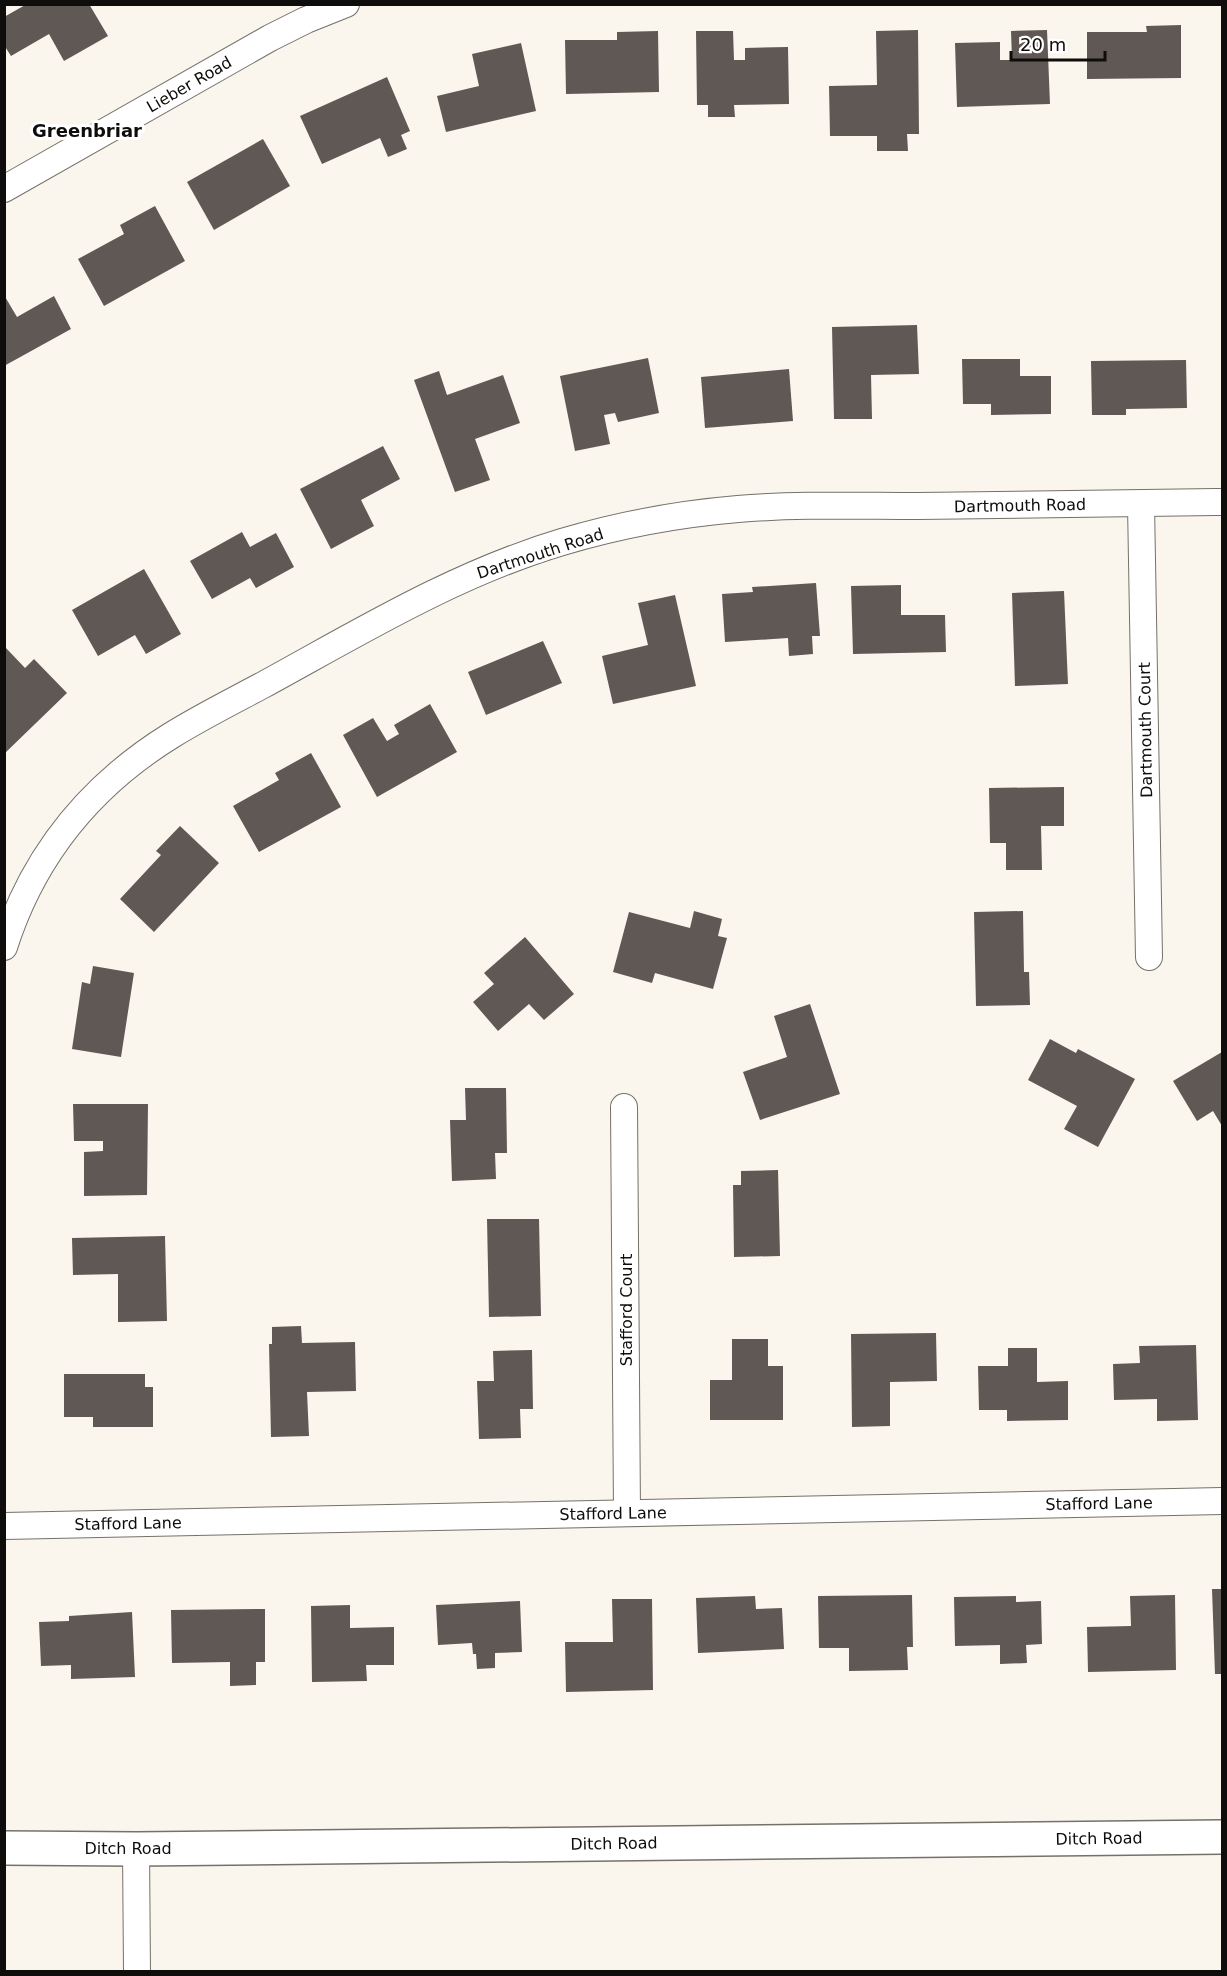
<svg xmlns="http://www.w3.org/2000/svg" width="1227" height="1976" font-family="'DejaVu Sans',sans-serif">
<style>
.building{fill:#605854}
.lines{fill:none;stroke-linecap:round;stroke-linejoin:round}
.minor-casing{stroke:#75716a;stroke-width:28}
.secondary-casing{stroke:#75716a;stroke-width:36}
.minor{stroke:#fff;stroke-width:26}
.secondary{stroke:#fff;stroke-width:33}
.labels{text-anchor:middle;stroke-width:6;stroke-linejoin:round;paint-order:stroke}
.street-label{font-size:16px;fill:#0f0d0b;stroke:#fff}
.neighbourhood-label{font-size:18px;font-weight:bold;fill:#0f0d0b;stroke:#fff}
</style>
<rect width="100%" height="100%" fill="#faf5ed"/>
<g class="building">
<polygon points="27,4 89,4 108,36 64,61 49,34 11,56 4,45 4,17"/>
<polygon points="1181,25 1181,78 1087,79 1087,32 1147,32 1146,26"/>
<polygon points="918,30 919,134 907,134 908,151 877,151 877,136 830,136 829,86 877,85 876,31"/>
<polygon points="1047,30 1050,104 957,107 955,43 1000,42 1000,60 1012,60 1011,31"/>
<polygon points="658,31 659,92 566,94 565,40 617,40 617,32"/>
<polygon points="696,31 733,31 734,60 745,60 745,48 788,47 789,104 734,105 735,117 708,117 708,105 697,105"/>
<polygon points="521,43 536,111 446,132 437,96 479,86 472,54"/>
<polygon points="387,77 410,131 401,135 407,149 388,157 380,138 322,164 300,116"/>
<polygon points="263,139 290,186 214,230 187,182"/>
<polygon points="155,206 185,261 104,306 78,259 124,234 120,225"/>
<polygon points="4,295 17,317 54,296 71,329 4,366"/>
<polygon points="917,325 919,374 871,375 872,419 834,419 832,327"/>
<polygon points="648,358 659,413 618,422 615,413 604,415 610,444 575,451 560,376"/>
<polygon points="962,359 1020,359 1020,376 1051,376 1051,414 991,415 991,404 963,404"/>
<polygon points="1186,360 1187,408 1126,409 1126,415 1092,415 1091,361"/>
<polygon points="789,369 793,421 705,428 701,377"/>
<polygon points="439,371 447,395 503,375 520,423 475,439 490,480 455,492 414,380"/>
<polygon points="383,446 400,479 361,500 374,526 331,549 300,489"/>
<polygon points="242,532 250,547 276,533 294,567 256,588 250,578 212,599 190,561"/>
<polygon points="144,569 181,634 146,654 135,635 98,656 72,610"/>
<polygon points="816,583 820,636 812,636 813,654 789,656 788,638 725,642 722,594 753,592 752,587"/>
<polygon points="901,585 901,615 945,615 946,652 853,654 851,586"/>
<polygon points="1064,591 1068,684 1015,686 1012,593"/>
<polygon points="675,595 696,686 613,704 602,656 648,645 638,603"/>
<polygon points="543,641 562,683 486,715 468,672"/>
<polygon points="6,648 25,668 34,659 67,693 4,754"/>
<polygon points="430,704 457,752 377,797 343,735 373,718 387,741 399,734 394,725"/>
<polygon points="311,753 341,807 259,852 233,806 279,780 275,773"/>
<polygon points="1064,787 1064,826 1041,826 1042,870 1006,870 1006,843 990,843 989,788"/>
<polygon points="180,826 219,863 154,932 120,899 161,855 156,851"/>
<polygon points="694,911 722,919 718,936 727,938 713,989 655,973 652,983 613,972 629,912 690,928"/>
<polygon points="1023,911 1024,972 1029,972 1030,1005 976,1006 974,912"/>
<polygon points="525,937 574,994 544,1020 529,1004 498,1031 473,1002 494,984 484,973"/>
<polygon points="93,966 134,973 121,1057 72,1049 82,982 90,984"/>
<polygon points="810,1004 840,1094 760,1120 743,1072 787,1057 774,1016"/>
<polygon points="1050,1039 1076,1053 1078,1049 1135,1079 1098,1147 1064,1129 1077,1106 1028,1080"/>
<polygon points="1222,1052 1222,1126 1213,1111 1197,1121 1173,1081"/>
<polygon points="465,1088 506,1088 507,1153 495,1153 496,1179 452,1181 450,1120 466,1120"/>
<polygon points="73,1104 148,1104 147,1195 84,1196 84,1152 103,1151 103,1141 74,1141"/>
<polygon points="778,1170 780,1256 734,1257 733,1185 741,1185 741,1171"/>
<polygon points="487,1219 539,1219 541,1316 489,1317"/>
<polygon points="165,1236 167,1321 118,1322 118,1274 73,1275 72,1238"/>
<polygon points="301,1326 302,1343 355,1342 356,1391 307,1392 309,1436 271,1437 269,1344 272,1344 272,1327"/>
<polygon points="936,1333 937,1381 890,1382 890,1426 852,1427 851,1334"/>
<polygon points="732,1339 768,1339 768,1366 783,1366 783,1420 710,1420 710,1380 732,1380"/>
<polygon points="1196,1345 1198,1420 1157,1421 1157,1399 1114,1400 1113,1364 1140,1363 1139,1346"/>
<polygon points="1008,1348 1037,1348 1037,1382 1068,1381 1068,1420 1007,1421 1007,1410 979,1410 978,1366 1008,1366"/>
<polygon points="532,1350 533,1409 520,1409 521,1438 479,1439 477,1381 494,1381 493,1351"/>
<polygon points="64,1374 145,1374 145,1387 153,1387 153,1427 93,1427 93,1417 64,1417"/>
<polygon points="1212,1589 1222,1589 1222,1674 1215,1674"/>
<polygon points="912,1595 913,1647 907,1647 908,1670 849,1671 849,1648 819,1648 818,1596"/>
<polygon points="1175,1595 1176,1670 1088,1672 1087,1627 1131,1626 1130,1596"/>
<polygon points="755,1596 756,1609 782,1608 784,1649 698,1653 696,1598"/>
<polygon points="1016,1596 1016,1602 1041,1601 1042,1644 1026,1645 1027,1663 1000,1664 1000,1645 955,1646 954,1597"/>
<polygon points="612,1599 652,1599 653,1690 566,1692 565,1642 613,1642"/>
<polygon points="520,1601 522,1652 495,1653 495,1668 477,1669 476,1654 473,1654 472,1643 438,1645 436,1605"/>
<polygon points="350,1605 350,1628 394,1627 394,1665 366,1665 367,1681 312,1682 311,1606"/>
<polygon points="265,1609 265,1662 256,1662 256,1685 230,1686 230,1662 172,1663 171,1610"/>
<polygon points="132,1612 135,1677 71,1679 71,1665 41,1666 39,1622 69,1621 69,1616"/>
</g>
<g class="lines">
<g class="minor-casing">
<g id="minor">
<polyline points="4,189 270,38 306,20 346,4"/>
<polyline points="1141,504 1149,957"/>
<path d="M4 947C33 856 91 785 172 735 201 717 233 701 263 685 360 632 455 574 562 542 619 525 678 514 738 509 798 504 858 506 918 506 1020 505 1121 504 1222 502"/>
<polyline points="624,1107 627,1513"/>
<polyline points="4,1526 1222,1501"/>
<polyline points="136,1849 137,1972"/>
</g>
</g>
<g class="secondary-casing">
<polyline id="secondary" points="4,1848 136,1849 1222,1837"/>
</g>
<use href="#minor" class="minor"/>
<use href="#secondary" class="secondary"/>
</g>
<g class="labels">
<g class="street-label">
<text transform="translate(189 84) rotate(-30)" y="6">Lieber Road</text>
<text transform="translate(1020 505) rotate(-1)" y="6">Dartmouth Road</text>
<text transform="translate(540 553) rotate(-18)" y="6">Dartmouth Road</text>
<text transform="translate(1145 730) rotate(-91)" y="6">Dartmouth Court</text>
<text transform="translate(626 1310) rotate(-90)" y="6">Stafford Court</text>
<text transform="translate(1099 1503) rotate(-1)" y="6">Stafford Lane</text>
<text transform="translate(613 1513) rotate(-1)" y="6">Stafford Lane</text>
<text transform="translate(128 1523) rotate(-1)" y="6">Stafford Lane</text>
<text transform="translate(1099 1838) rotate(-1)" y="6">Ditch Road</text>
<text transform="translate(614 1843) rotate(-1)" y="6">Ditch Road</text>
<text x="128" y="1854">Ditch Road</text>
</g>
<g class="neighbourhood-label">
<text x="87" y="137">Greenbriar</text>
</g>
</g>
<rect width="1227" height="1976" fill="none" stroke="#0f0d0b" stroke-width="12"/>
<path d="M1011 51v9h94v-9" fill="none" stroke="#0f0d0b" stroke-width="3"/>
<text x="1020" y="51" font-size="18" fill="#0f0d0b" stroke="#ffffff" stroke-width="4.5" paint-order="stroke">20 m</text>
</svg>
